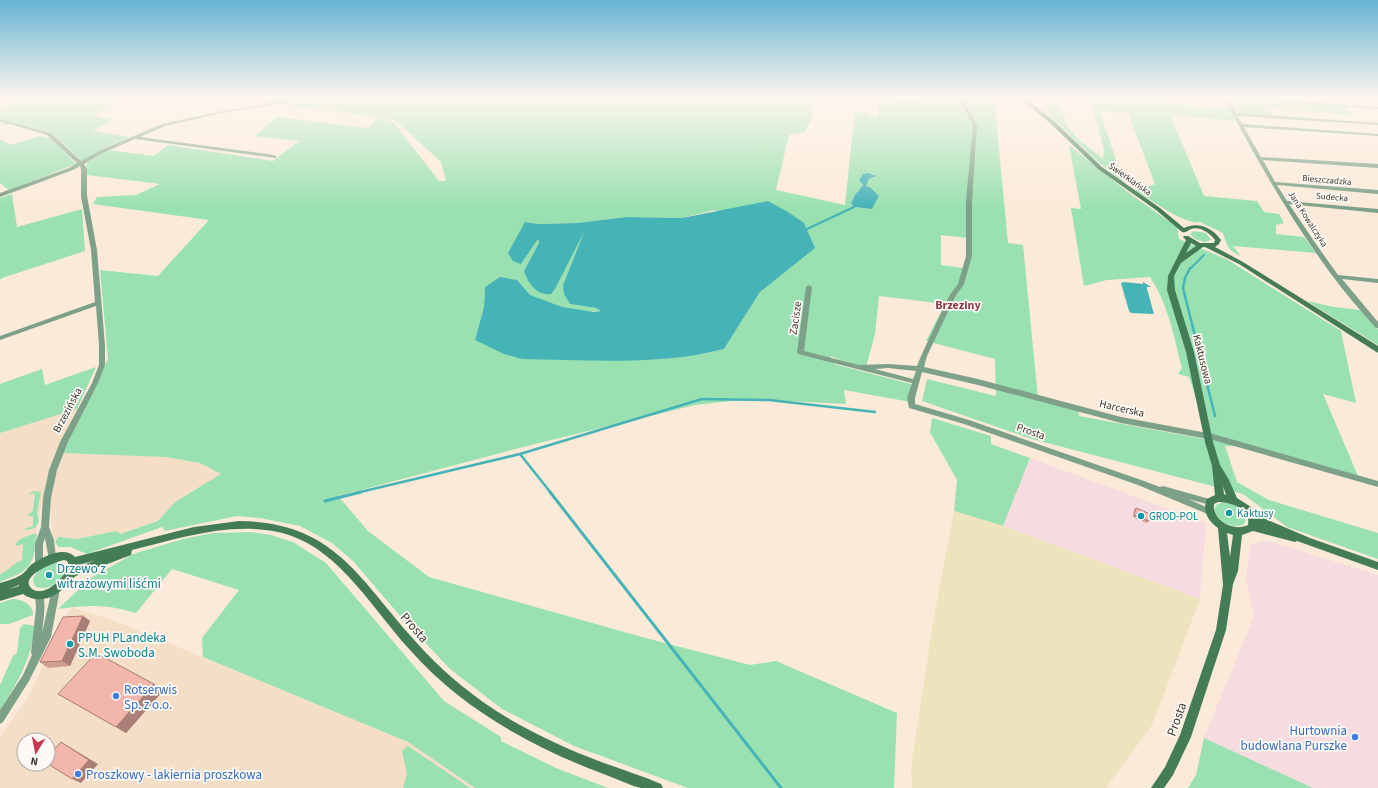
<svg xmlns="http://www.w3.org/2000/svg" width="1378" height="788" font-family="'Source Sans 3',sans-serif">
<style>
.built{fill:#f4dec6;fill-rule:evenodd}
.industrial{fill:#f6dbe0}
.green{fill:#99e1b0;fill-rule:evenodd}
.sand{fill:#ede4be}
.water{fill:#46b3b7}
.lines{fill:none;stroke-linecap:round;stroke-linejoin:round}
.stream-far2{stroke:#46b3b7;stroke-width:2}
.stream-far1{stroke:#46b3b7;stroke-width:2.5}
.stream{stroke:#46b3b7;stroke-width:3}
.street{fill:#7da188;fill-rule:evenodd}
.secondary{fill:#447c58;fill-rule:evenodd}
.wall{fill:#d19d92}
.shaded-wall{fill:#aa7f77}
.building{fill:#f3b6aa;stroke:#aa7f77}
.culture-dot{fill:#0f9aa8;stroke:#fdfaf6;stroke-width:1.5}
.shop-dot{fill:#3f7fe0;stroke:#fdfaf6;stroke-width:1.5}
.labels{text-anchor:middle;stroke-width:3.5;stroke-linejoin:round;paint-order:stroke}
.far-street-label{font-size:9px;fill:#3c362f;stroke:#fdfaf6}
.street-label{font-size:11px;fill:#3c362f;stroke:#fdfaf6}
.culture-label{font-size:11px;fill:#0d838f;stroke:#fdfaf6;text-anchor:start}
.neighbourhood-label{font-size:12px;font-weight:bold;fill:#863d45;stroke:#fdfaf6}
.near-culture-label{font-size:13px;fill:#0d838f;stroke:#fdfaf6;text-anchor:start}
.near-street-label{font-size:13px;fill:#3c362f;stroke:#fdfaf6}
.near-shop-label{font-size:13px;fill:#366cbe;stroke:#fdfaf6;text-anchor:start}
</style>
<rect width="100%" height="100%" fill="#fbead8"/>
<g class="built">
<polygon points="82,407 49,472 36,530 37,534 33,560 0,577 0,433"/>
<polygon points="70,452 166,457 200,463 222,474 175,502 158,521 119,534 116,531 77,539 61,537 53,540 50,507 55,478 63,453"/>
<path d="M73 608 110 619 408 742 475 788H0V737L27 699 69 611ZM24 740H48V764H24Z"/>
</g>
<g class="industrial">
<polygon points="1030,458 1206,523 1200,599 1003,526"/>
<polygon points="1265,540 1378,575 1378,788 1313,788 1204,738 1254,616 1246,580 1250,545"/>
</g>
<g class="green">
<polygon points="21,98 123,98 94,116 112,119 93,131 130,137 102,149 103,149 82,161 55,136 49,132 15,123 7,125 0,123 0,107"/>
<path d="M226 98H817L810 123 805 132 789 135 776 190 845 205 855 111 870 113V116L878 117V99L866 98H887V100L902 101V98H994L1008 243 1023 245 1038 398 1078 409 1079 416 1210 440 1189 377 1178 374 1182 368C1174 337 1168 304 1150 277L1107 280 1084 286 1071 208 1081 209 1069 145 1133 196 1177 227 1179 239 1228 260 1341 331 1356 403 1323 394 1358 476 1248 446H1225L1237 482 1269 500 1378 533V559L1287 527 1243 494 1032 439 922 401 927 379 996 396 995 359 926 341 945 304 879 296 875 334 866 367H860L830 356 834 364 911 384V402L844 390 846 404 750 399 695 405 527 446 338 496 368 531 429 577 642 637 750 665 776 661 897 713 894 788H688L574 746 502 709 450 669 401 617 353 561 332 543 300 526 260 518 237 516 165 531 162 527 87 554 70 547H58L55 541 59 537 77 539 116 531 120 534 158 521 175 502 221 474 200 463 166 457 63 453 108 359 100 270 158 276 209 220 93 204 97 197 136 195 160 184 87 175V163L108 150 154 156 168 145 273 161 299 141 255 136 277 117 368 128 379 117ZM382 117 395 120 441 162 446 181H439L394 123ZM873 174 875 177 869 179 866 186 870 187 879 196 872 209 854 207 851 203 855 195 863 185 862 183ZM715 210 815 247 760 292 724 349 708 353 664 359 615 360 475 340 484 307 485 287C492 284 502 278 509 279 522 280 520 288 530 295 543 304 585 314 601 311L596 308 570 304 563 285 584 232 575 246 555 289 524 271 539 243 538 239 521 264 525 222 539 224 577 223 627 217 682 218ZM941 235 967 238V256L963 268 941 265Z"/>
<path d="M1046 98H1059L1067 126 1077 138 1103 159 1104 150 1090 98H1162L1165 103 1230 109 1236 121 1170 115 1204 196 1257 201 1264 212 1279 214 1284 223 1276 225V234L1304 237 1316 253 1233 246 1241 256C1228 251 1227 245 1223 233L1200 222C1186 226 1149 198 1136 191L1155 184 1128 113 1100 111 1123 182 1096 160 1049 115Z"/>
<polygon points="1228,98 1289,98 1292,102 1345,106 1352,115 1268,108 1273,117 1238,114"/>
<polygon points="39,136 53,139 76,164 9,190 0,183 0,139 11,145"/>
<polygon points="12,194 17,227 82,209 85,251 2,278 0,280 0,198"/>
<polygon points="1194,231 1206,233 1211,240 1205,242 1195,239 1190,234"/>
<polygon points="1307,301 1334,307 1360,310 1378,329 1378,345"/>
<polygon points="96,367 77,409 0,433 0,384 42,369 45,385"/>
<polygon points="932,418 991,436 991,444 1030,458 1003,526 954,511 957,480 930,432"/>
<polygon points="33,491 41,492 37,513 39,522 35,528 27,530 24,529 33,526 33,516 27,516 33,511 35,493 28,495"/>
<path d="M1223 502C1233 503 1243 508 1246 519L1244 524C1233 531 1209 519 1216 505Z"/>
<path d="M250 532 271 535 293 542 326 563 444 701 501 737V741L556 768 608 788H475L408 742 203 657 202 638 239 590 172 569 136 613C105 604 89 605 58 609L91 578 133 554 183 539 213 533Z"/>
<path d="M33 534H37C33 567 31 570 0 582V574C9 570 11 565 22 560L23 544 15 546C18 538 25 537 33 534Z"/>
<path d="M56 561 63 563 67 567C66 580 47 593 35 586L33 581C35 569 47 566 56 561Z"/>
<path d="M12 599C22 599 33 604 33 615L9 624H0V603Z"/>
<path d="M24 624 36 626C31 658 18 683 0 710V685L13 656 17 653 20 628Z"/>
<polygon points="1204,738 1313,788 1188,788 1196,775"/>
<polygon points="408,746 470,788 403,788 407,774 402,751"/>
</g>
<polygon class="sand" points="954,511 1003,526 1200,599 1152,725 1106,788 912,788 911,768 932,628"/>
<g class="water">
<polygon points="868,173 876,176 869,179 866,186 870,187 879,196 872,209 854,207 851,203 855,195 863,185 859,180 863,174"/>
<path d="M768 201 788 212 804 223 815 248 760 292 724 349C659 366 588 360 522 359L504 354 475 340 484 307 485 287 500 277 517 280 530 295 562 307 594 312 601 311 596 308 570 304 564 294 563 285 584 232 555 289 551 294C537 296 528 283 524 271L539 243 538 239 521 264 513 261 508 253 525 222 539 224 577 223 627 217 682 218Z"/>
<polygon points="1124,282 1143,284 1143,282 1151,287 1147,287 1147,289 1154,314 1131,313 1129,311 1121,283"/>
</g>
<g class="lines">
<g class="stream-far2">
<polyline points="807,229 854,207"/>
<polyline points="1190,269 1204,255"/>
</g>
<g class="stream-far1">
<polyline points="1190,268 1185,278 1183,288 1215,416"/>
<polyline points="520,454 551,493"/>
<polyline points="356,493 520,454 702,399 769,400 875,412"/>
</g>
<g class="stream">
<polyline points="550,492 781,788"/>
<polyline points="325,501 361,492"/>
</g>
<g class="street">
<polygon points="301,98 308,98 281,104 227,112 165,126 140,137 274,155 277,157 276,158 135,139 105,152 84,164 87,169 87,196 97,250 105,345 105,365 98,383 68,442 57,470 51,498 49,527 54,540 56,557 55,560 52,561 49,560 45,538 43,544 43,564 42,567 39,568 36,567 35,564 35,544 41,527 43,498 49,470 60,442 92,383 99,365 99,345 96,306 0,340 0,336 95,302 91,250 81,196 81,169 80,166 73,170 0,197 0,193 69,168 77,163 47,135 0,121 0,119 51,133 81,161 101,150 162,124 227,110"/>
<path d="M857 98H871L904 101 940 99 959 100 958 98H962L977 125 972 201V256L964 284 955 297 927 356 924 367 978 379 1121 417 1213 434 1378 481V487L1213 440 1121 423 978 385 922 372 915 398V404L969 420 1144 481 1160 487 1163 486 1213 500 1214 502 1213 504 1210 505 1188 499 1213 510 1214 512 1213 514 1210 515 1138 485 964 424 909 408 907 398 912 383 798 354 797 352 806 287 809 285 812 287 804 351 859 365 888 364 917 366 921 356 949 296 958 284 966 256V201L973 125 960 102 940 101 904 103 859 99ZM888 368 916 371 913 379 875 369Z"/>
<path d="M1224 98H1228L1236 113 1378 123V125L1238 116 1242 124 1378 134V136L1244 127 1261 157 1378 164V168L1263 160 1275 182 1378 190V194L1277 185 1287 201 1378 209V213L1289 204 1316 244 1338 275 1378 279V283L1342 279 1378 322V328H1376C1360 310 1345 293 1331 274 1290 218 1256 159 1224 98Z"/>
<polygon points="1239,98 1256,98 1378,107 1378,109 1241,99"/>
<polygon points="1361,98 1378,98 1378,100 1363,99"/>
<path d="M56 585 59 586 60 589 51 637 29 681 3 722 0 724V710L23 675 32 655 31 653 36 608 35 595 36 592 39 591 42 592C47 604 43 621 42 633L52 589 53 586Z"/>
</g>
<g class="secondary">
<path d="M1020 98H1025L1055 122 1102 167 1160 208 1184 228C1198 221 1213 228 1221 240L1219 244 1215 247 1243 262 1378 346V353L1239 264 1205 247H1203L1181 263 1174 276 1175 290 1194 352 1213 442 1220 465 1229 480 1237 498 1251 507 1256 515 1310 538 1378 562V570L1297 541 1295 542 1253 531 1242 535 1238 571 1233 584 1226 630 1191 737 1173 775 1164 788H1151L1165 767 1180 735 1216 630 1223 585 1218 528C1208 521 1202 511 1207 499L1215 495 1212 466 1205 442 1186 352 1167 290 1168 276 1186 240 1183 237 1184 236H1188L1200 243H1214L1215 240C1210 233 1200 226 1191 229 1187 231 1186 233 1182 232L1156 210 1098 169 1051 124ZM1191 243 1196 246 1186 253ZM1223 486 1226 495 1224 494ZM1218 502C1231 502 1251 509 1248 525 1234 532 1212 521 1214 504ZM1227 533 1233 535 1230 557Z"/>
<path d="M239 521C329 522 355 571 408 633 430 659 455 682 483 702 520 728 562 747 604 763 623 770 643 776 661 784L663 788C656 788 648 788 641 788 636 787 631 785 626 783 614 778 601 773 588 768 521 741 459 705 410 650 374 611 341 552 289 535 237 519 182 538 132 550L131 555C113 562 94 569 76 576 72 578 69 584 65 587 53 599 37 604 23 594L0 601V583C7 581 14 579 21 575 25 573 28 567 32 564 42 557 65 545 75 557L194 527ZM64 560 67 561 69 565C66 576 44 600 31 588 19 576 55 562 64 560ZM96 560 78 567 79 565ZM19 585V586L9 589Z"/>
</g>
</g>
<g class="wall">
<polygon points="1136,508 1149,521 1147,523 1133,517 1134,510"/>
<polygon points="83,616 90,621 70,666 48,668 40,662"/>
<polygon points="154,684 163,691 126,733 58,694"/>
</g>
<g class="shaded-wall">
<polygon points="83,616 90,621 70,666 62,661"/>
<polygon points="154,684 163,691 126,733 116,727"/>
<polygon points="61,742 98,764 81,783 72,779"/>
</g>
<g class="building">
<polygon points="1136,508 1150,514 1149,521 1134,515"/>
<polygon points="83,616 62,661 40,662 63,617"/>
<polygon points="96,653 154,684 116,727 58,694"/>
<polygon points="61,742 89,760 72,779 48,764 48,756"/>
</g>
<linearGradient id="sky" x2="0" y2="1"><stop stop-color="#67b4d4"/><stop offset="0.47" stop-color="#fdf6ed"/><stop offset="1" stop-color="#fdf6ed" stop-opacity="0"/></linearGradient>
<rect width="1378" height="208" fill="url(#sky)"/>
<g class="culture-dot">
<circle cx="1229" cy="513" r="4"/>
<circle cx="1141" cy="516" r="4"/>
<circle cx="49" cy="575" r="4"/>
<circle cx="70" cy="644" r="4"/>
</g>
<g class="shop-dot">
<circle cx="116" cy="696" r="4"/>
<circle cx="1355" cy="737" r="4"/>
<circle cx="78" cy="774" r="4"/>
</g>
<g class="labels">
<g class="far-street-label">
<text transform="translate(1130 179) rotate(35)" y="3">Świerklańska</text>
<text transform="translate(1327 180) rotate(5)" y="3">Bieszczadzka</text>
<text transform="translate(1332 197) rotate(5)" y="3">Sudecka</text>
<text transform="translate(1308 219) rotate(57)" y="3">Jana Kowalczyka</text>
</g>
<g class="street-label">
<text transform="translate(795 318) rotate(-82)" y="4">Zacisze</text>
<text transform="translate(1203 359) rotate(76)" y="4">Kaktusowa</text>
<text transform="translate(1122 408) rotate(13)" y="4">Harcerska</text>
<text transform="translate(67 410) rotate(-62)" y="4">Brzezińska</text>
<text transform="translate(1031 431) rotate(19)" y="4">Prosta</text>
</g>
<g class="culture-label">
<text x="1237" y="517">Kaktusy</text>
<text x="1149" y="520">GROD-POL</text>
</g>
<g class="neighbourhood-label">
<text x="958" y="309">Brzeziny</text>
</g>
<g class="near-culture-label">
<text x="57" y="573">Drzewo z<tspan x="57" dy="15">witrażowymi liśćmi</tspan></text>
<text x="78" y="642">PPUH PLandeka<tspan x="78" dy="15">S.M. Swoboda</tspan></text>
</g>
<g class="near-street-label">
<text transform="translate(415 627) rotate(49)" y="5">Prosta</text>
<text transform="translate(1176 719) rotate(-70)" y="5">Prosta</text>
</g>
<g class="near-shop-label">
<text x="124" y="694">Rotserwis<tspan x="124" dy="15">Sp. z o.o.</tspan></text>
<text x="1347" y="735" text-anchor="end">Hurtownia<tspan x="1347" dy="15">budowlana Purszke</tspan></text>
<text x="86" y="779">Proszkowy - lakiernia proszkowa</text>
</g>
</g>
<g transform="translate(36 752) rotate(190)"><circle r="19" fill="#fdfaf6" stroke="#b0aca6"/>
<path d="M0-3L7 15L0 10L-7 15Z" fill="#c83751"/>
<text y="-6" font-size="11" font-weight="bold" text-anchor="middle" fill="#3c362f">N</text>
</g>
</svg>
